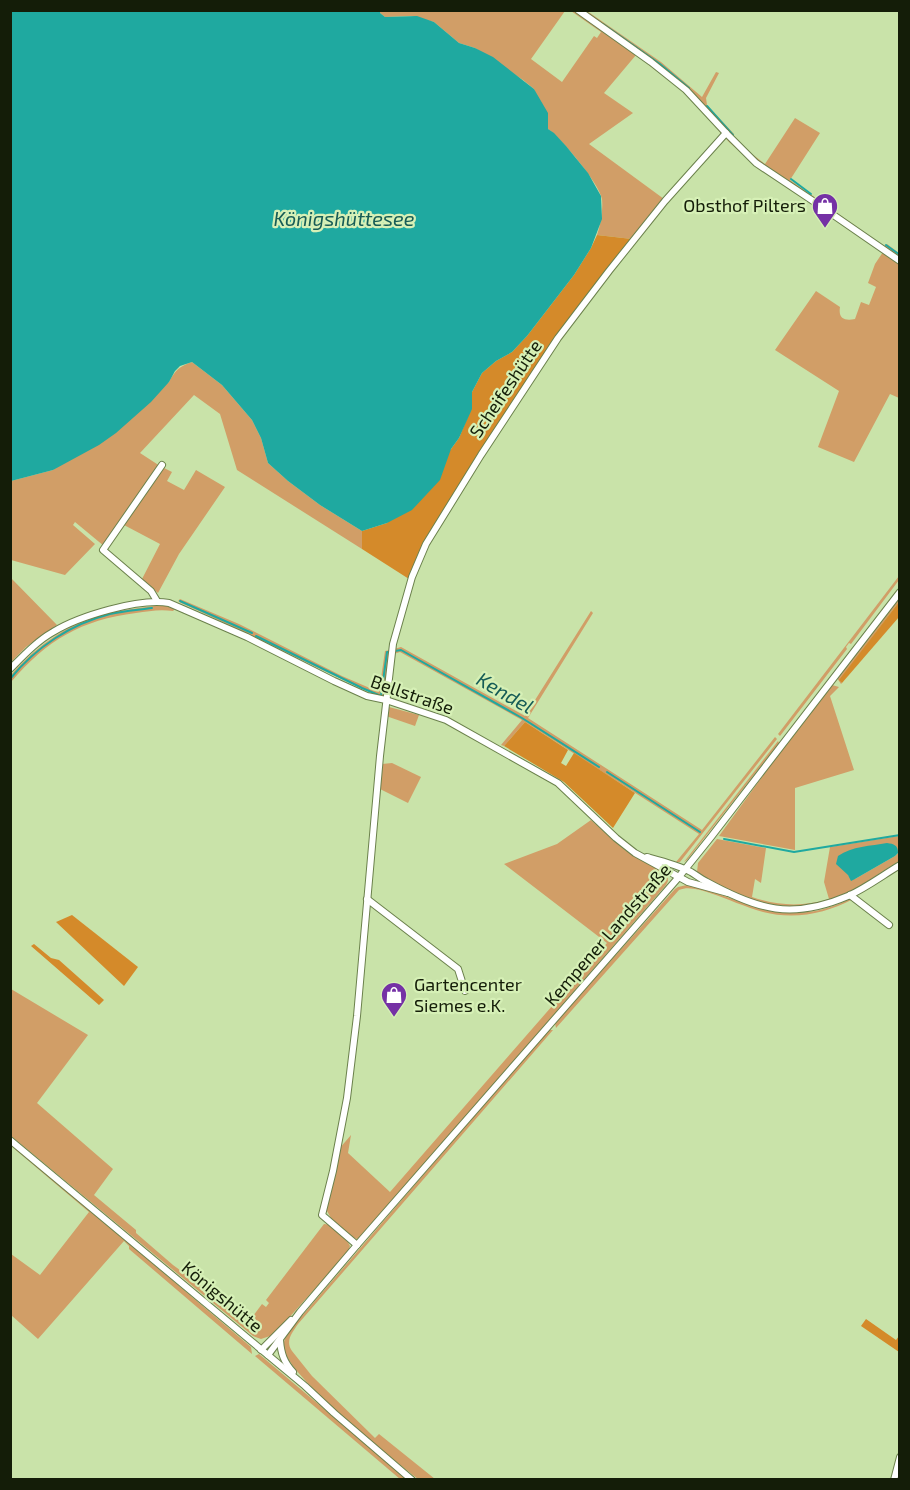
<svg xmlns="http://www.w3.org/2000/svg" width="910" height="1490" font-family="'Exo 2',sans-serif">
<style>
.green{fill:#d19e67;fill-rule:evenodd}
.forest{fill:#d48a2a}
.water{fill:#1fa9a0}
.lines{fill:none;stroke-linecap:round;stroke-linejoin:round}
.stream{stroke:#1fa9a0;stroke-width:2}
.minor-casing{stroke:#6b814c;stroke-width:8}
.minor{stroke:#fff;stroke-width:6}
.labels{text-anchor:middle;stroke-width:4.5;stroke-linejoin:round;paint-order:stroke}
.poi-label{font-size:18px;fill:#141d08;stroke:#d6f0b6;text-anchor:end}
.street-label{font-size:18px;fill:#141d08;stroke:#d6f0b6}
.water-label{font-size:20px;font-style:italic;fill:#165c56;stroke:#d6f0b6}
</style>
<rect width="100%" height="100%" fill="#c9e3a9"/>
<g class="green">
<path d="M380 11H565L531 59 562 82 594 36 597 38 601 32 571 11H587L661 62 702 97 716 72 719 73 706 98 707 105 734 134 733 136 752 154 765 164 795 118 820 133 790 180 884 246 887 244 899 253V398L890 394 854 462 818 447 839 391 775 350 816 291 840 307C838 319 845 321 855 319L861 302 869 305 876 287 868 283 875 264 883 252 858 234 757 167 729 142 685 93 636 55 604 93 633 113 589 144 664 199 632 239 597 235C601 223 603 212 602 199 599 183 561 138 548 129L534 89 523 80 475 48 459 43 434 22 411 16 385 17 380 13Z"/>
<path d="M192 362 222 385 252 420 261 438 268 463 288 481 320 505 362 531V549L237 470 220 414 194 395 140 453 160 466 104 546 75 522 73 525 95 544 65 575 11 560V481L53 470 169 382C175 370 180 366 192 362Z"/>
<polygon points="164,468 172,472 167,481 184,490 196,470 225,487 179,554 158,593 142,579 160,544 124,525"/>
<polygon points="899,576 899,580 851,644 849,643 846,647 847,649 780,736 778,734"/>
<polygon points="11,578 57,625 26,647 11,662"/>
<polygon points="899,598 899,602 840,680 842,683 841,684 837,678"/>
<path d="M180 599 239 624 342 676 379 692 385 651 390 650 384 694 382 697C314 668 249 633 181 603L178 601Z"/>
<path d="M163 605 175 609 173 611C160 609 149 611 136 613 81 620 47 640 11 682V675C38 644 72 621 112 612 128 609 146 607 163 605Z"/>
<polygon points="591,611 593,613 528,718 702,830 775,737 777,739 680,862 676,862 699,834 525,722 504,746 501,745 522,720 400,652 394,654 394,649 401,647 525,716"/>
<polygon points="832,685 839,687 830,696 854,770 795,788 795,850 719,836 778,755"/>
<polygon points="389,707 419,715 415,726 386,716"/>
<polygon points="778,741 779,743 687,860 684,862"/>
<polygon points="392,763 421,777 408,803 380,789 382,764"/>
<polygon points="591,820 625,850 667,874 668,881 666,885 361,1237 357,1239 351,1237 332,1220 327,1211 326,1205 339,1149 351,1135 348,1153 390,1192 607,943 504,864 557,844"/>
<path d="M899 836V861C876 875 853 893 827 902 820 905 812 905 805 906 779 907 761 904 737 894 723 887 709 882 697 872L698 863 717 839 766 848 761 883 755 879 752 897C778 906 803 907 829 899L824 882 830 847ZM898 853 895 856 855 879 848 875Z"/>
<path d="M687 885C709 889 729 898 749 905 783 918 820 915 852 898L853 899C825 914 794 920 763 912 745 907 728 899 710 893 700 890 689 886 679 890L556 1028 555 1023 675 889 678 887Z"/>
<path d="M11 989 88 1035 37 1103 113 1169 94 1195 136 1230V1233L173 1265 214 1295 247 1324 262 1304 266 1307 269 1303 266 1300 324 1224C334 1224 346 1237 350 1246L348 1252 286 1321 270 1336 261 1339 253 1336 11 1136Z"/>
<path d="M548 1030H553L298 1324C292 1333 285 1341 292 1351L312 1376 375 1438 379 1434 435 1479H418C392 1458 287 1376 284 1348 282 1339 290 1331 295 1324Z"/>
<polygon points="10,1145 28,1158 251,1347 252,1354 129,1249 129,1246 124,1241 38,1339 11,1315 11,1254 40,1275 89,1212 11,1146"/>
<polygon points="259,1354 407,1479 400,1479 255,1356"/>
</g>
<g class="forest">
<polygon points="597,235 632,239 478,455 409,579 362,549 362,531 387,523 451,449 459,438 471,409 472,392 482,373 496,361 512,352 527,336 574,275 591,248"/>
<polygon points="899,602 899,617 842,683 839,680"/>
<polygon points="525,722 568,750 561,763 566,766 574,753 635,793 613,828 564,782 504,746"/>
<polygon points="72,915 138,967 124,986 56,922"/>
<polygon points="34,944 51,958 59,960 104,1000 99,1005 31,946"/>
<polygon points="866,1319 896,1340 899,1336 899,1352 861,1326"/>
</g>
<g class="water">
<polygon points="380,11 380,13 385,17 417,16 434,22 459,43 475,48 493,57 534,89 548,113 548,129 554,133 566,146 588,173 601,196 602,219 591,248 574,275 527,336 512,352 496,361 482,373 472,392 472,409 459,438 451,449 440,480 412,510 387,523 362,531 320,505 288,481 268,463 261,438 252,420 222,385 192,362 180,366 175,371 169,382 151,402 116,433 99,445 53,470 11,481 11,11"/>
<path d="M887 843C894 844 898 845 898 853L895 856 855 879 851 881 848 875 836 864 838 856C852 846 871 846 887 843Z"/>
</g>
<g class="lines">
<g class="stream">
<polyline points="603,24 660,64 689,88"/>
<polyline points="707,106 733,135"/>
<polyline points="791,179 811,194"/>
<polyline points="886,245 900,255"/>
<polyline points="180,601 252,633"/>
<polyline points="256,636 362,688 381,696 387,652 390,652"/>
<polyline points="395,651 401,650 522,718 599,767"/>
<path d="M10 679C36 647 71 624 110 614 124 611 138 610 152 608"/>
<polyline points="607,772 700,832"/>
<polyline points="724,839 794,852 900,835"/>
</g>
<g class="minor-casing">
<g id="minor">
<polyline points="578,10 651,62 686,90 726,133 756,163 816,203 900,261"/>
<polyline points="157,601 151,591 103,550 162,465"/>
<path d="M10 669C23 656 37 641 53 632 79 616 139 598 169 603L247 637 334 681 367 696 386 700 446 720 558 783 616 838 635 853 688 882 728 893"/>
<path d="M647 857C662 861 678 865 691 872 696 875 701 879 707 882 758 910 792 920 848 896 866 888 883 875 900 865"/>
<polyline points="850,895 889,925"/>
<polyline points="367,899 458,969 465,991"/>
<polyline points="10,1140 305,1386 334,1413 412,1480"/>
<polyline points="357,1245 322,1215 333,1171 347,1098 357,1016 380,756 393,644 412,577 426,544 481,455 558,338 609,271 665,201 726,133"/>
<path d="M280 1340C281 1354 284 1362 293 1372"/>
<polyline points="261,1350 291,1320"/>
<polyline points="268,1355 300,1312 357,1245 678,878 711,837 900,592"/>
<polyline points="894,1480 900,1457"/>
</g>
</g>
<use href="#minor" class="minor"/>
</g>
<defs>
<g id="shop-pin" transform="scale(1.35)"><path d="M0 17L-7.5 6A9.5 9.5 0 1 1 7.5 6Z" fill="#7531a5" stroke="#d6f0b6"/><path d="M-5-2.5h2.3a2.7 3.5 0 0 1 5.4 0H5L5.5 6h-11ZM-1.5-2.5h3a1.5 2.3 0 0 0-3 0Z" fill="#fff"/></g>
</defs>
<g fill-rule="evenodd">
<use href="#shop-pin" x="825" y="206"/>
<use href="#shop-pin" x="394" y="995"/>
</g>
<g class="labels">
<g class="poi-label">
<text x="806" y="212">Obsthof Pilters</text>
<text x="414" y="991" text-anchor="start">Gartencenter<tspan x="414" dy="21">Siemes e.K.</tspan></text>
</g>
<g class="street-label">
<text transform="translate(506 389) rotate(-56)" y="6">Scheifeshütte</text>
<text transform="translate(412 695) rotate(19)" y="6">Bellstraße</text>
<text transform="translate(608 935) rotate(-49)" y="6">Kempener Landstraße</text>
<text transform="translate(222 1297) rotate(40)" y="6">Königshütte</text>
</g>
<g class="water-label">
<text x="344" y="226">Königshüttesee</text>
<text transform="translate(505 693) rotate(30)" y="7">Kendel</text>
</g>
</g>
<rect width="910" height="1490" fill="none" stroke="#141d08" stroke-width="24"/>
</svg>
